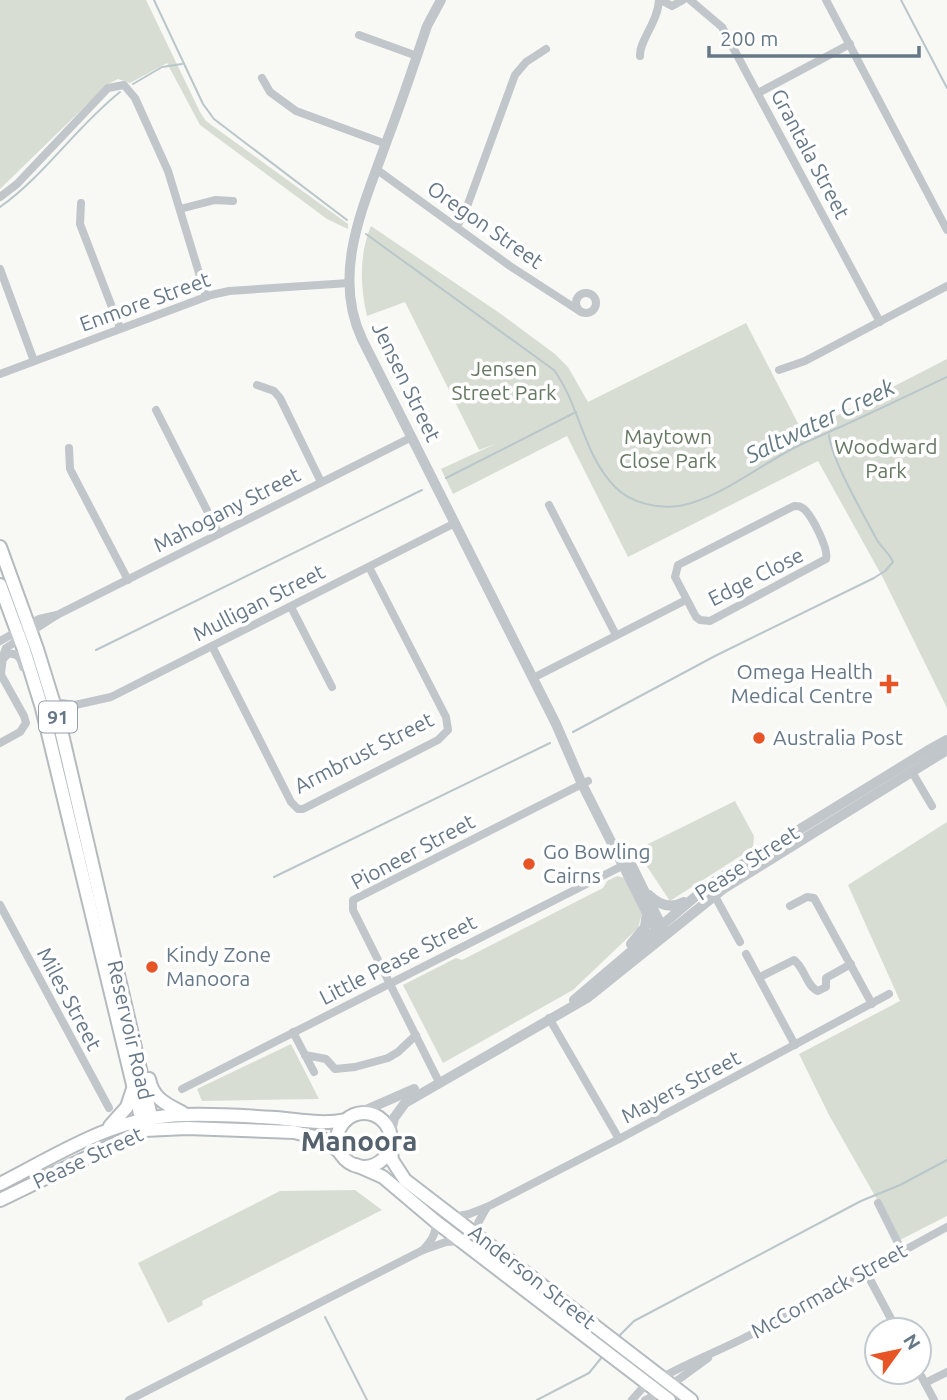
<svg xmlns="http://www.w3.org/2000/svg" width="947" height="1400" font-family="Ubuntu,sans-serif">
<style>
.green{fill:#d8ddd4}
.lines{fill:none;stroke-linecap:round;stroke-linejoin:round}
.stream{stroke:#b9c6ca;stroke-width:2}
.primary-casing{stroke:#b4babe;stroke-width:16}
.minor{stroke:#c1c6ca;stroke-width:8}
.tertiary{stroke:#c1c6ca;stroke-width:10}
.primary{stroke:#fff;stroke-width:12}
.poi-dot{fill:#e75527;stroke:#fff;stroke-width:2.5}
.labels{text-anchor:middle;stroke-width:7;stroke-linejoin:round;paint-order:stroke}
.shield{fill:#fff;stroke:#94a0ab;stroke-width:2}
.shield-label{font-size:19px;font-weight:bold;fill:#667887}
.street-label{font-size:21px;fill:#667887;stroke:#fff}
.park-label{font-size:21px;fill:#667962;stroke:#fff}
.poi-label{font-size:21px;fill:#667887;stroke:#fff;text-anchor:start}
.water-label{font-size:23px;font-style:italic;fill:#637a83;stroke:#fff}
.district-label{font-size:28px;font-weight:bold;fill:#55616c;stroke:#fff}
</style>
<rect width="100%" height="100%" fill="#f8f8f5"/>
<g class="green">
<polygon points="0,0 146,0 200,112 206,121 348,224 348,229 327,219 200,125 167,63 130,83 118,79 108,84 0,189"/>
<path d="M371 226 501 314 555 354 568 367 588 402 746 323 803 433 947 359V708L883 578 818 461 628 557 567 436 453 494 441 469 495 444 479 450 405 302 367 316C360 286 359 254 371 226Z"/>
<polygon points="735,801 754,836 753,848 670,901 636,850"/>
<polygon points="947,822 947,1216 900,1240 829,1115 799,1054 900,1001 848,885"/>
<polygon points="617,876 625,878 642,913 638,928 573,990 443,1063 403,985 456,958 462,960 603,888 607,881"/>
<polygon points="291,1044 319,1099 202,1101 197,1089"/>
<polygon points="355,1190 382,1210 202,1301 203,1305 168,1323 138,1263 280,1191"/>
</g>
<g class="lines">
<g class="stream">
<polyline points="154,0 203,104 214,119 347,220"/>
<polyline points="901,0 947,88"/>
<polyline points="133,84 162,67 182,64"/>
<path d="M0 207C45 175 76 127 120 92"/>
<path d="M366 234 554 370C580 406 583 454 615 487 631 503 657 509 679 506 722 498 763 462 802 444 851 423 899 400 947 377"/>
<polyline points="446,478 576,412"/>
<polyline points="96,650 422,490"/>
<path d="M573 732 715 656 874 578 885 571 893 562C889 553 882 548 877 540 865 517 831 459 829 435"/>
<polyline points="274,877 550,743"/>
<polyline points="325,1317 367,1400"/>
<polyline points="619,1336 634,1321 861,1201 900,1185 947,1160"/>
<polyline points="537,1400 589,1373 602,1357"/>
</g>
<g class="primary-casing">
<g id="primary">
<polyline points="0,547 37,649 58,717 150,1112 149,1122 144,1130"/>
<polyline points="0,585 24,650 42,708 144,1130"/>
<path d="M149 1079C153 1099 166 1104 183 1113"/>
<circle cx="364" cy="1140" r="27"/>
<polyline points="110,1126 127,1107 133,1089"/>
<polyline points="390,1144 392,1160 405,1180 691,1400"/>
<polyline points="356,1165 383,1177 435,1221 669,1400"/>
<path d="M0 1184C61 1153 114 1116 185 1115 215 1114 246 1116 276 1118 300 1120 322 1125 346 1120"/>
<polyline points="0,1200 144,1130 187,1128 294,1132 323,1139 341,1153"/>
</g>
</g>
<g class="minor">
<polyline points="661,0 672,6 683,0"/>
<polyline points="690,0 722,27 880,322"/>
<polyline points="826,0 947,230"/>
<polyline points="359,35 417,56"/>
<path d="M640 56C639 41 658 22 659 0"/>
<polyline points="262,78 270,92 296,111 386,144"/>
<polyline points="758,93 850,44"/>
<polyline points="376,169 510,266 581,312"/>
<polyline points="0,197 17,184 108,88 124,85 135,98 168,171 206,296"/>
<polyline points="81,203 80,224 120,328"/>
<polyline points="180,209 215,200 233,201"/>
<polyline points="457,226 465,212 515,75 526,62 546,49"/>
<polyline points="0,269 34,361"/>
<circle cx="586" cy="303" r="10"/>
<polyline points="779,370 805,361 947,286"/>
<polyline points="0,374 211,295 229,291 349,283"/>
<polyline points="257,385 274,391 280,398 321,482"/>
<polyline points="156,410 219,534"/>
<polyline points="69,448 70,469 128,580"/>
<polyline points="549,505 616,635"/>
<path d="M794 506C799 506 800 506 804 509 812 516 829 549 826 559L710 621 700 620 696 617 675 577 678 565Z"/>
<polyline points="291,607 332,687"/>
<polyline points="0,641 39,619 57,615"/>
<polyline points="212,646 291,802 298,809 303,809 438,740 448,730 446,717 369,567"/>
<path d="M2 660 8 654C18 652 21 659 23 667"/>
<polyline points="0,673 24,716 26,723 20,732 0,743"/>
<polyline points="1,674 3,656 6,648 57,615 412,437"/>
<polyline points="533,678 686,600"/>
<polyline points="54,702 75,705 111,697 455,523"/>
<polyline points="912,772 932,806"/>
<polyline points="712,891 740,942"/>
<polyline points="0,905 109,1108"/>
<polyline points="790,906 807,897 814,898 872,1004"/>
<polyline points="746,954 795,1045"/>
<path d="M760 977 794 960C805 968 806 986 818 991L826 987V978L851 964"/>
<polyline points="549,1018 619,1139"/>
<polyline points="293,1032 314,1072"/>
<polyline points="305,1055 326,1059 335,1069 355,1067 388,1058 398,1052 416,1035"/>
<polyline points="437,1078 353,910 353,900 588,781"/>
<polyline points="182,1089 626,864"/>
<polyline points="878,1203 902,1251"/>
<polyline points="453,1217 469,1214 487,1207 619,1139 889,994"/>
<polyline points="480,1237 478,1223 487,1207"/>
<path d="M423 1250C431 1241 437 1234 435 1221"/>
<polyline points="866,1272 897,1330"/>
<polyline points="919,1372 934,1400"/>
<path d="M661 1378C689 1362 719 1351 748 1336 816 1301 880 1263 947 1227"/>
<polyline points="925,1383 947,1372"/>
<polyline points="671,1385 708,1358"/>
<polyline points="129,1400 423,1250 446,1242 462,1241"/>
<polyline points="632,1400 647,1383"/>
<polyline points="645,1400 659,1393"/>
</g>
<g class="tertiary">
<path d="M441 0 427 26C414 65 401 104 386 143 364 205 331 273 362 339L556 724 582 784 647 913 655 926 664 934"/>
<polyline points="627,856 663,929"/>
<path d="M649 895C659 905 671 909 684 902"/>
<polyline points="631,944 645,927 647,913"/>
<polyline points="574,1000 709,885 927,751 947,740"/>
<polyline points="359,1113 414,1089"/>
<polyline points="390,1136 394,1118 405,1103 587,998 723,889 947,750"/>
</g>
<use href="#primary" class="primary"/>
</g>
<g class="poi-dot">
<path d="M885.5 673.5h7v7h7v7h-7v7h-7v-7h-7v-7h7z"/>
<circle cx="759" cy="738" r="7"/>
<circle cx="529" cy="864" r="7"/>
<circle cx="152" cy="967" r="7"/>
</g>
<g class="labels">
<rect class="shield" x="39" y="701.5" width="38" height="31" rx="5"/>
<g class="shield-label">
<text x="58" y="724">91</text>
</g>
<g class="street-label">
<text transform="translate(810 154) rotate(62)" y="7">Grantala Street</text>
<text transform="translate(485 225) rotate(35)" y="7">Oregon Street</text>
<text transform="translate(145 302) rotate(-20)" y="7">Enmore Street</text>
<text transform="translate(406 382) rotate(64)" y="7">Jensen Street</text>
<text transform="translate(227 510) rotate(-27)" y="7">Mahogany Street</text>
<text transform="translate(756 577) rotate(-27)" y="7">Edge Close</text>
<text transform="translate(259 603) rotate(-27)" y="7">Mulligan Street</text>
<text transform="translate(364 753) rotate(-27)" y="7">Armbrust Street</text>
<text transform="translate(413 852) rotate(-28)" y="7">Pioneer Street</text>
<text transform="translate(747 863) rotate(-33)" y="7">Pease Street</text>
<text transform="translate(398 960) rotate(-27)" y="7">Little Pease Street</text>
<text transform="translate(69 999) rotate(62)" y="7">Miles Street</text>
<text transform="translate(130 1030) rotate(77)" y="7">Reservoir Road</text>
<text transform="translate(681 1087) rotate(-28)" y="7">Mayers Street</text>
<text transform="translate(88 1158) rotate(-25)" y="7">Pease Street</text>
<text transform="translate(532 1277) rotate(38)" y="7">Anderson Street</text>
<text transform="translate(829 1291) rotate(-29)" y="7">McCormack Street</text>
</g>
<g class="park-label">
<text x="504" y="376">Jensen<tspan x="504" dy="24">Street Park</tspan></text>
<text x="668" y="444">Maytown<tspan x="668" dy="24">Close Park</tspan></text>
<text x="886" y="454">Woodward<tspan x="886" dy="24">Park</tspan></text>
</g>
<g class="poi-label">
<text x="873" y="679" text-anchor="end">Omega Health<tspan x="873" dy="24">Medical Centre</tspan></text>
<text x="773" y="745">Australia Post</text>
<text x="543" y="859">Go Bowling<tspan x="543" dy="24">Cairns</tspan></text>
<text x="166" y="962">Kindy Zone<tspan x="166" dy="24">Manoora</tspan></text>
</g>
<g class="water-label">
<text transform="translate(820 421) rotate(-26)" y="8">Saltwater Creek</text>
</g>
<g class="district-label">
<text x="359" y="1151">Manoora</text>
</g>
</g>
<g transform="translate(898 1351) rotate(57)"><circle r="33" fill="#ffffff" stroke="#c2c9cf" stroke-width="2"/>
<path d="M0-5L12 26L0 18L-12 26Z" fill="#e75527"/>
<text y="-10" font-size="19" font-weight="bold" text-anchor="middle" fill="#667887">N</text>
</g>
<path d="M709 46v10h210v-10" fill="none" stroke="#667887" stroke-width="3.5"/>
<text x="720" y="46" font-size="21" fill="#667887" stroke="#ffffff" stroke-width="5" paint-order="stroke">200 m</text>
</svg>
